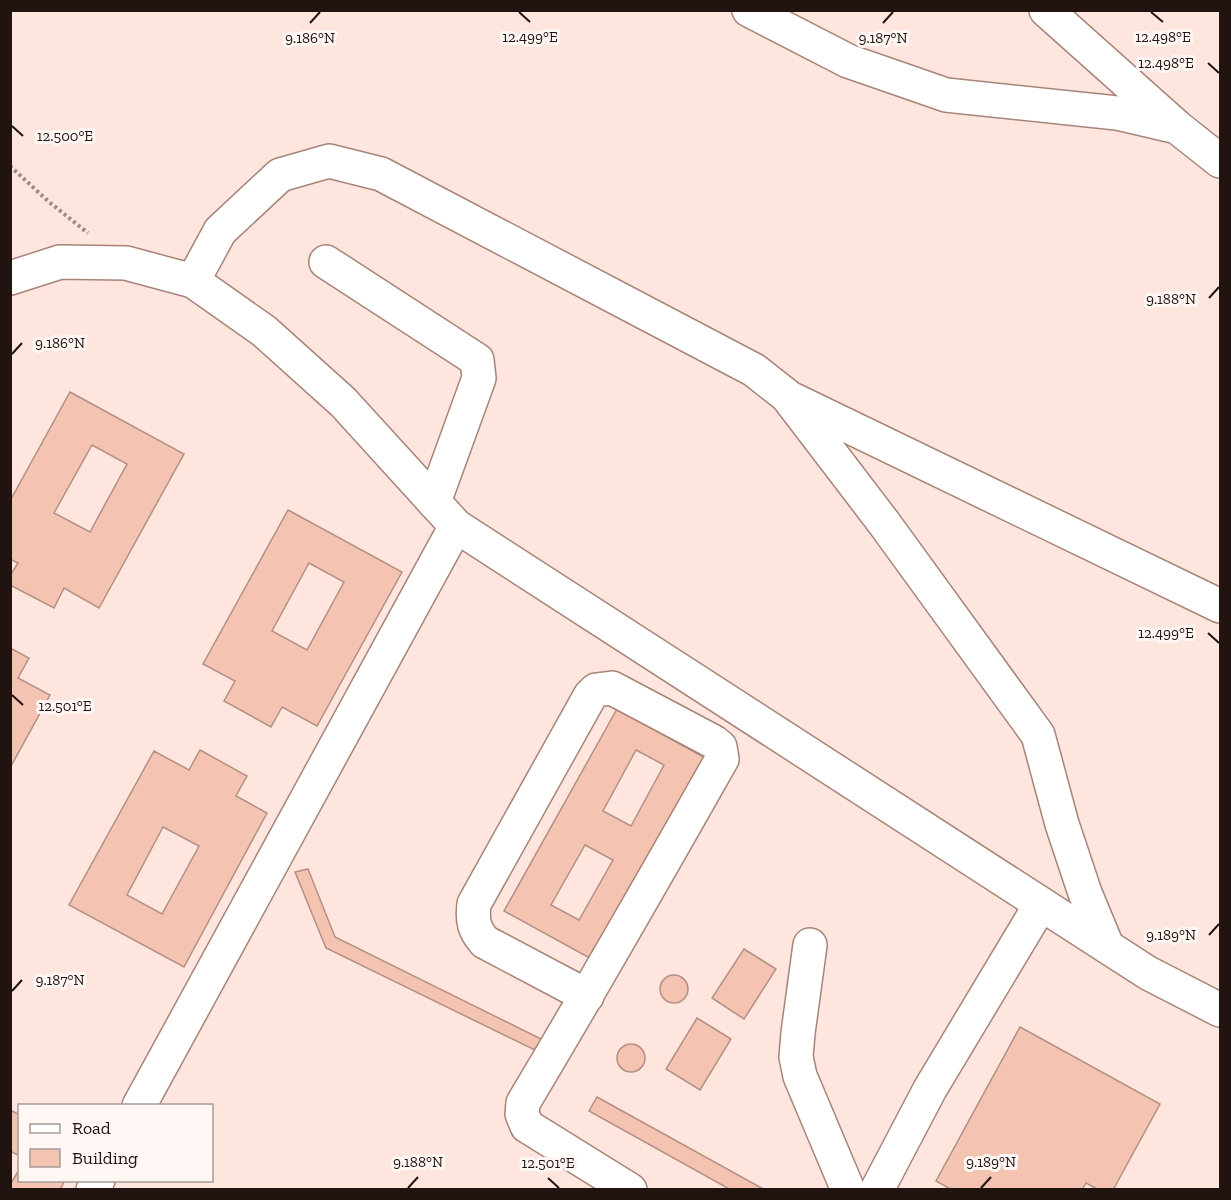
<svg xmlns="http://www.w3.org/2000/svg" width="1231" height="1200" font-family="'Zilla Slab',serif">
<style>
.building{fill:#f4c3b1;stroke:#b39083;stroke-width:1.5;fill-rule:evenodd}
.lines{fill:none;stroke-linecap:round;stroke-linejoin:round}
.minor-casing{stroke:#a78477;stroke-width:36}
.path{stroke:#9e8a84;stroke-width:4;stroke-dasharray:3 3;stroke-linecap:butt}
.minor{stroke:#fff;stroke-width:33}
.ticks{fill:none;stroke:#211410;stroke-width:2}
.ticks-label{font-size:15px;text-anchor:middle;fill:#211410;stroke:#fff7f4;stroke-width:6;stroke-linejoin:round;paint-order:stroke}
</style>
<rect width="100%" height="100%" fill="#fee6de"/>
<g class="building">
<path d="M70 392 184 454 99 608 64 588 54 608 10 585V576L18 563 10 559V501ZM92 445 127 464 90 532 54 513Z"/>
<path d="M288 510 402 572 317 726 282 707 271 727 224 701 235 681 203 664ZM309 563 344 582 307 650 272 631Z"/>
<polygon points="10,648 29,658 18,678 50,695 10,768"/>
<path d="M617 709 707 759 595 961 504 911ZM636 750 664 765 631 826 603 811ZM585 845 613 860 579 920 551 905Z"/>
<path d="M200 750 247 776 236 796 267 813 184 967 69 905 154 751 189 770ZM163 827 199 846 162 914 127 895Z"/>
<polygon points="308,869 335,937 549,1043 545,1055 326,948 295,872"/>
<polygon points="744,949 776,969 744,1019 712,998"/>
<circle cx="674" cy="989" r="14"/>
<polygon points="697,1018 731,1039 700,1090 666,1069"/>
<polygon points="1020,1027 1160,1104 1113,1190 1099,1190 1086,1183 1082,1190 952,1190 936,1181"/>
<circle cx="631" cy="1058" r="14"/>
<polygon points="597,1097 765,1190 731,1190 589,1111"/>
<polygon points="10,1110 20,1115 20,1156 10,1151"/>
<polygon points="20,1168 20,1180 65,1180 60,1190 10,1190 10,1185"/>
</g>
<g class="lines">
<g class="minor-casing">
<g id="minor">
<polyline points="749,10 848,61 946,95 1117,113 1177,127 1220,161"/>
<polyline points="1046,10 1176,126"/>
<polyline points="326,262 477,360 479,378 434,502"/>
<polyline points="10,278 60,262 126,263 193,281 264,331 343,402 456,526 1148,973 1220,1010"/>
<polyline points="193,281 220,231 280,175 329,161 381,174 754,370 787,396 884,523 1038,735 1062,824 1085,893 1107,946"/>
<polyline points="794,400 1220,606"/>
<polyline points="810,945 798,1033 796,1057 800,1076 848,1190"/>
<path d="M587 996 485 942C474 930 472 921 474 904L590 696 596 690 612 688 714 742 720 747 722 759C657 874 591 989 523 1103L522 1114 527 1126 630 1190"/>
<polyline points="139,1106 456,526"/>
<polyline points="93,1190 98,1180"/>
<polyline points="877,1190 930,1089 1041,904"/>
</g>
</g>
<polyline class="path" points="10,166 49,202 88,233"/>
<use href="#minor" class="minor"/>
</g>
<path class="ticks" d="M519 12 530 22M1151 12 1163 22M310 23 320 12M883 23 893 12M1208 63 1219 73M12 126 23 136M1209 298 1219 287M12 354 22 343M1208 633 1219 643M12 695 23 705M1209 935 1219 924M12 991 22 980M548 1178 559 1188M408 1188 418 1177M981 1188 991 1177"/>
<g class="ticks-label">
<text x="530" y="42">12.499°E</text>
<text x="1163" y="42">12.498°E</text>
<text x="310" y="43">9.186°N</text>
<text x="883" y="43">9.187°N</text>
<text x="1166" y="68">12.498°E</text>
<text x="65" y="141">12.500°E</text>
<text x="1171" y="304">9.188°N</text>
<text x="60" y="348">9.186°N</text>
<text x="1166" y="638">12.499°E</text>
<text x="65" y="711">12.501°E</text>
<text x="1171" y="940">9.189°N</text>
<text x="60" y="985">9.187°N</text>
<text x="418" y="1167">9.188°N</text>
<text x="991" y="1167">9.189°N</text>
<text x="548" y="1168">12.501°E</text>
</g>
<rect width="1231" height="1200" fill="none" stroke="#211410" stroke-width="24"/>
<rect x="18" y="1104" width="195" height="78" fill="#fff7f4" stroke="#a69c99" stroke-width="1.5"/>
<rect x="30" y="1124" width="30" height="9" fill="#ffffff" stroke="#a69c99" stroke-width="1.5"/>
<text x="72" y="1134" font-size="18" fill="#211410">Road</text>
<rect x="30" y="1149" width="30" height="18" fill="#f4c3b1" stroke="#a69c99" stroke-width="1.5"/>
<text x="72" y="1164" font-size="18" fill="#211410">Building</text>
</svg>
